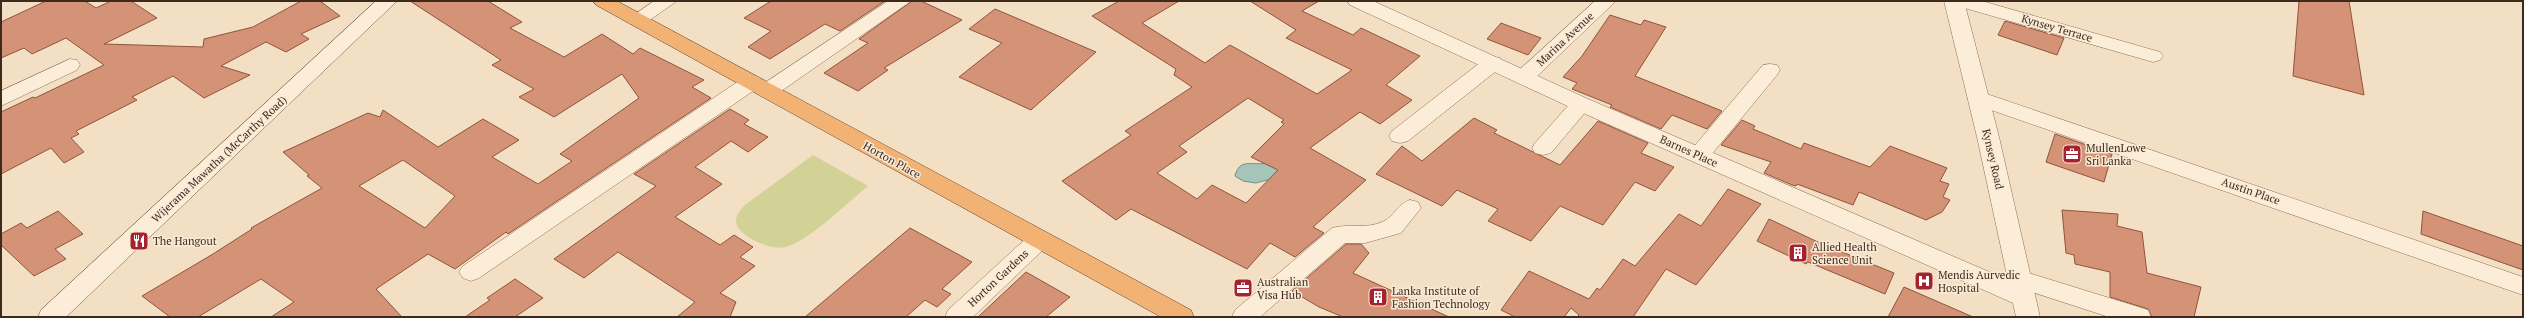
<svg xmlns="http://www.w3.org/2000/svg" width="2524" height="318" font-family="'PT Serif',serif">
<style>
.green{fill:#d2d296}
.water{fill:#a6c5b9;stroke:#6c9586}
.building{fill:#d49376;stroke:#91543b;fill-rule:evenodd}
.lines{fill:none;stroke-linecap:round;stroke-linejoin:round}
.minor-casing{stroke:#8f6f58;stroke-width:1}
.tertiary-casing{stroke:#8f6f58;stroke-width:1}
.secondary-casing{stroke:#71503b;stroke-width:1}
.trunk-casing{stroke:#5d3e2d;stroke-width:1}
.minor{fill:#fcedd8;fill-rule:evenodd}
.tertiary{fill:#fcedd8;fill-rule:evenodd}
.secondary{fill:#fcedd8;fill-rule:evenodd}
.trunk{fill:#f1b273;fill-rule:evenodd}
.labels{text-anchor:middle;stroke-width:3;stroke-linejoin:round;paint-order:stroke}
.street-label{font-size:11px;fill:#3e2a1d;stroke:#f9ead5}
.poi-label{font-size:11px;fill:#3e2a1d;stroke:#f9ead5;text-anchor:start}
</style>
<rect width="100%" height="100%" fill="#f3dfc4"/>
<path class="green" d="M813 155 868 186C848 202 810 240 786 247 772 250 751 241 741 231 731 222 738 212 745 205Z"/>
<path class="water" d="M1276 160 1287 188 1267 180 1256 183 1243 181 1235 176C1240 154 1258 170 1276 160Z"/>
<g class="building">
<polygon points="46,1 85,1 96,8 111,1 131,1 157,18 104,44 203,47 204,39 253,27 301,1 320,1 340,16 301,34 309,39 286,52 266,42 221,66 250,75 204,98 173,76 132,97 137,100 76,131 79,134 71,138 84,152 64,163 51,148 1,174 1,112 33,97 35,98 104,65 66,38 32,54 24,48 1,58 1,22"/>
<path d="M410 1H488L522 22 510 28 564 57 602 34 633 54 640 48 704 80 692 87 711 98 508 234 506 232 455 269 428 254 376 289 402 317H271L294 302 261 279 198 317H170L142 296 213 254 252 229 251 228 322 188 307 176 309 175 283 152 368 113 380 117 383 110 438 147 483 119 519 140 492 157 538 184 572 161 560 154 639 98 622 74 554 117 519 97 534 89 492 65 501 60ZM403 160 455 196 425 228 359 186Z"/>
<polygon points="771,1 885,1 840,31 825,24 770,59 748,47 771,31 744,18"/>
<polygon points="912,1 921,1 962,20 884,68 888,70 858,91 824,73 868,43 859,39"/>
<path d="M1119 1H1179L1142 23 1205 63 1230 45 1317 94 1352 70 1286 38 1296 30 1250 1H1319L1302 11 1353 35 1361 28 1420 56 1386 85 1412 100 1380 124 1360 112 1310 148 1366 180 1313 227 1324 233 1295 257 1270 243 1247 269 1131 209 1116 220 1062 181 1131 135 1125 131 1192 87 1174 75 1176 69 1092 16ZM1248 98 1284 120 1281 122 1284 124 1251 157 1278 170 1246 203 1212 185 1197 199 1157 173 1187 152 1179 146Z"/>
<polygon points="2299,1 2349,1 2364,95 2293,76"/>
<polygon points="995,9 1096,52 1031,110 959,77 1002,43 969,29"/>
<polygon points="1610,15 1641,25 1644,20 1666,27 1635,76 1722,111 1707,129 1672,115 1661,129 1610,107 1612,105 1572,89 1577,83 1563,77 1582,56"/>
<polygon points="2005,21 2064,38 2057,55 1998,35"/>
<polygon points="1501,23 1541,38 1528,55 1487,39"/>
<polygon points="730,109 749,120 744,124 768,137 748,152 731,141 695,167 722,184 675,217 720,245 734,235 753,247 740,257 755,266 720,293 736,302 730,317 677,317 695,302 618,252 584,278 554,259 656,186 634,174"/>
<polygon points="1474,118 1497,130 1494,133 1560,165 1598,121 1648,143 1641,153 1674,167 1655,191 1635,182 1603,225 1560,206 1531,241 1488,221 1498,209 1457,190 1442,206 1376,174 1402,146 1422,161"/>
<polygon points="1742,120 1755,126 1753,129 1801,149 1804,143 1870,167 1890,146 1947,168 1940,181 1949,184 1943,197 1950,200 1942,212 1926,220 1859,192 1853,205 1797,184 1796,186 1792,185 1764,173 1771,162 1721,145"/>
<polygon points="2055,134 2112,154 2104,182 2046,162"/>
<polygon points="1728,189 1761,204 1696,285 1666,269 1633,317 1577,317 1579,315 1571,308 1564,317 1515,317 1501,310 1529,271 1589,299 1597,288 1600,290 1623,259 1635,266 1679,214 1701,226"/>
<polygon points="2062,210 2118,214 2117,226 2142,232 2147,273 2201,287 2194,317 2152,317 2148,309 2110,297 2110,272 2075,264 2074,255 2066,253"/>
<polygon points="58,211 83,234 55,249 66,259 34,276 1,245 1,234 21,223 27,228"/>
<polygon points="2423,211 2523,246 2523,270 2421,234"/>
<polygon points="1769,219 1820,243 1894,273 1885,294 1808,262 1806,264 1757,241"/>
<polygon points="910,228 972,262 942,289 951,294 937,307 925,300 906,317 805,317"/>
<polygon points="1346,244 1361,244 1369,253 1353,273 1449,317 1343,317 1319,307 1292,291"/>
<polygon points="1026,272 1070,297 1046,317 978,317"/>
<polygon points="515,279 543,298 515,317 465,317 490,300 487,298"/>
<polygon points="1904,287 1973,317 1888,317"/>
</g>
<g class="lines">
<g class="minor-casing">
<g id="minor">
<polygon points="654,1 677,1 644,24 630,24 627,20"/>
<polygon points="888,1 911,1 774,96 767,98 760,96 757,91 760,86"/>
<polygon points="1595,1 1616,1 1531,82 1524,84 1517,82 1514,77 1517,72"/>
<polygon points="1951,1 1982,1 2160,52 2163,56 2160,60 2153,62 1954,5"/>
<polygon points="1493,57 1500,58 1503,63 1500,68 1408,141 1400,143 1392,141 1389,136 1392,131 1486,58"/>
<polygon points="70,59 77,60 80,65 77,70 1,106 1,91"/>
<polygon points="1770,64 1777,65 1780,70 1777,75 1707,160 1699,162 1691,160 1688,155 1691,150 1763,65"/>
<polygon points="752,75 759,77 762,82 759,87 479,278 471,281 463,278 459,272 463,266 745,77"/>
<polygon points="1978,91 2523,277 2523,295 1971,103 1968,98 1971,93"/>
<polygon points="1581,97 1588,99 1592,104 1588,109 1551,153 1543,155 1535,153 1532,148 1535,143 1574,99"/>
<path d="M1410 200 1418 202 1421 208 1401 233 1365 243H1345L1260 317H1232L1235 310 1332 228C1349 223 1367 230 1384 221 1395 216 1397 204 1410 200Z"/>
<polygon points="1040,231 1048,233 1052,239 1048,245 973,317 945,317 948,310 1032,233"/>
<polygon points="2019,270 2148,310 2151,317 2109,317 2010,285 2007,279 2010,273"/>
</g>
</g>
<g class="tertiary-casing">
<polygon id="tertiary" points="1347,1 1373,1 1588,99 2008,280 1977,137 1944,1 1964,1 1999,137 2040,317 2016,317 2013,303 1574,109 1350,5"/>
</g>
<g class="secondary-casing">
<polygon id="secondary" points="376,1 397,1 66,317 38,317 41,310"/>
</g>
<g class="trunk-casing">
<polygon id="trunk" points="593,1 617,1 1191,310 1194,317 1161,317 596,5"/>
</g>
<use href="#minor" class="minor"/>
<use href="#tertiary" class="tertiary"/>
<use href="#secondary" class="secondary"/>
<use href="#trunk" class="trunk"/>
</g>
<defs>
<g id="office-square" transform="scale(1)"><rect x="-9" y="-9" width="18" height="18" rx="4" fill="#a52231" stroke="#f9ead5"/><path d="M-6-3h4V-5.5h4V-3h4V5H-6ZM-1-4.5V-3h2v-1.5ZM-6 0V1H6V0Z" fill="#fff"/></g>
<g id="restaurant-square" transform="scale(1)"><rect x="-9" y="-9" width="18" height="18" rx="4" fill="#a52231" stroke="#f9ead5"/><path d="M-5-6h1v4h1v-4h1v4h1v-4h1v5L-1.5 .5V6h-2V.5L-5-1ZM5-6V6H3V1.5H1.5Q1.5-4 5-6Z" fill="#fff"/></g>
<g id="building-square" transform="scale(1)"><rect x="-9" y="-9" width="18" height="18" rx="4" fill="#a52231" stroke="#f9ead5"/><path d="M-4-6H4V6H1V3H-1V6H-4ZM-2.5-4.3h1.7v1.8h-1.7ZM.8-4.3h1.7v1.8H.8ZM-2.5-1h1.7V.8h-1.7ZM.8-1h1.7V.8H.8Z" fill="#fff"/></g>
<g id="hospital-square" transform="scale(1)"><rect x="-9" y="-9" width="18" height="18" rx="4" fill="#a52231" stroke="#f9ead5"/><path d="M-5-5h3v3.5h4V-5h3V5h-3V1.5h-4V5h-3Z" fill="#fff"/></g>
</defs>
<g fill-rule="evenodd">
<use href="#office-square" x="2072" y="154"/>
<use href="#restaurant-square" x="139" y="241"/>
<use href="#building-square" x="1798" y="253"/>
<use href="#hospital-square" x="1924" y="281"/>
<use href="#office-square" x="1243" y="288"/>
<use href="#building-square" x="1378" y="297"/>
</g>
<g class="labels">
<g class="street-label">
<text transform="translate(2057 28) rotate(16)" y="4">Kynsey Terrace</text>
<text transform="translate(1565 39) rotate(-43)" y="4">Marina Avenue</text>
<text transform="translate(1689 151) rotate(24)" y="4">Barnes Place</text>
<text transform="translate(219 159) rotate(-43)" y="4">Wijerama Mawatha (McCarthy Road)</text>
<text transform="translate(1993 159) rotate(77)" y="4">Kynsey Road</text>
<text transform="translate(892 160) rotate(29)" y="4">Horton Place</text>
<text transform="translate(2251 191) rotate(19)" y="4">Austin Place</text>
<text transform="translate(998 278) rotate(-43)" y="4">Horton Gardens</text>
</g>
<g class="poi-label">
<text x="2086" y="152">MullenLowe<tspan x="2086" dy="13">Sri Lanka</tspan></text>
<text x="153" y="245">The Hangout</text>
<text x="1812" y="251">Allied Health<tspan x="1812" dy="13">Science Unit</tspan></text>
<text x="1938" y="279">Mendis Aurvedic<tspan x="1938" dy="13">Hospital</tspan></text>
<text x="1257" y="286">Australian<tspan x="1257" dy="13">Visa Hub</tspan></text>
<text x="1392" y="295">Lanka Institute of<tspan x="1392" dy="13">Fashion Technology</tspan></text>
</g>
</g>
<rect width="2524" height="318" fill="none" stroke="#3e2a1d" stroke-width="4"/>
</svg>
